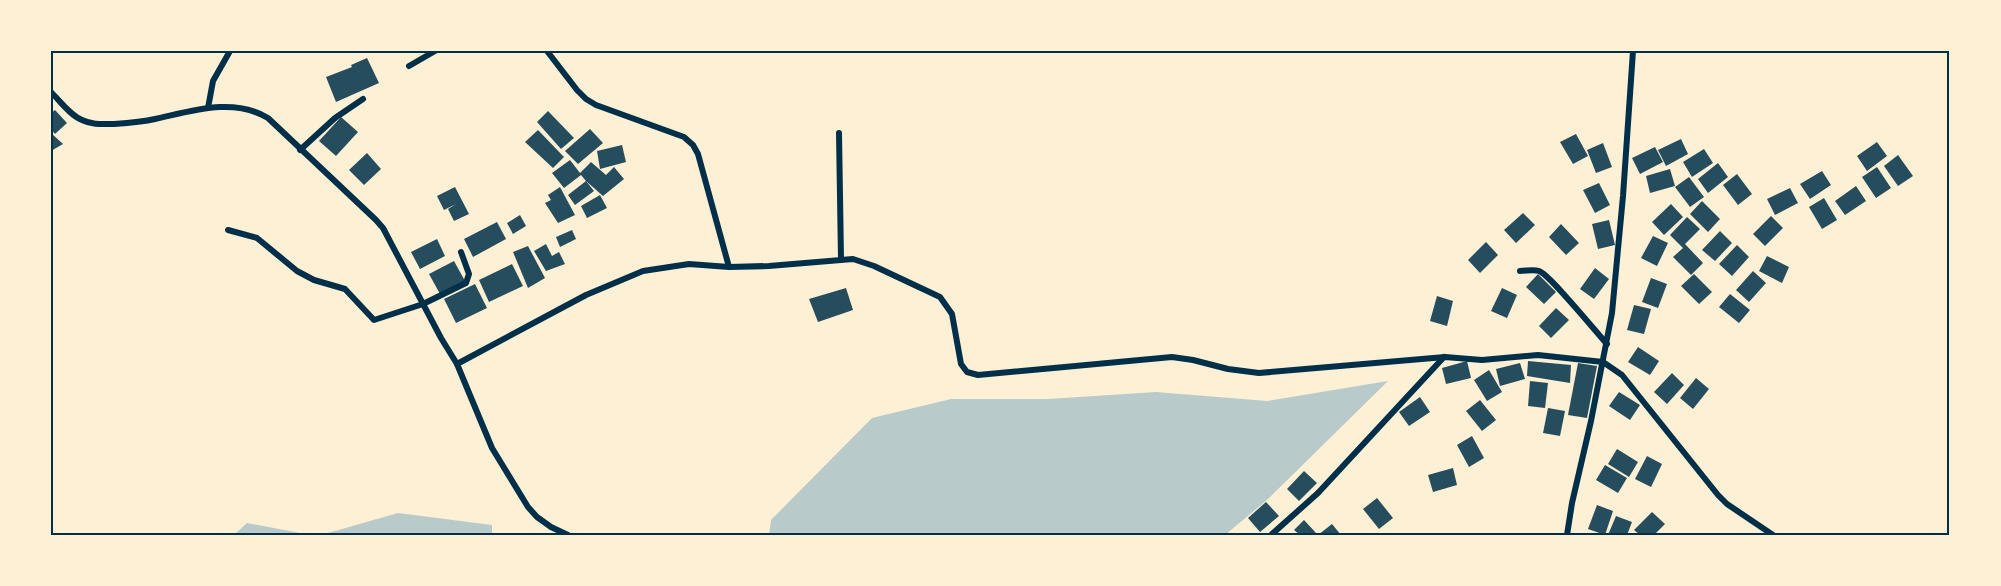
<svg xmlns="http://www.w3.org/2000/svg" width="2001" height="586" font-family="Inter,sans-serif">
<style>
.green{fill:#b9caca}
.building{fill:#264d5e}
.lines{fill:none;stroke-linecap:round;stroke-linejoin:round}
.minor{stroke:#003049;stroke-width:6}
.neatline{fill:none;stroke:#003049;stroke-width:2}
</style>
<rect width="100%" height="100%" fill="#fdf0d5"/>
<g class="green">
<polygon points="1388,381 1267,500 1225,535 769,535 771,520 872,418 951,399 1048,399 1156,392 1267,401"/>
<polygon points="398,513 492,525 492,535 321,535"/>
<polygon points="247,523 311,535 234,535"/>
</g>
<g class="building">
<polygon points="367,58 379,83 336,102 326,77 352,67 351,65"/>
<polygon points="55,110 67,123 55,134 51,129 51,113"/>
<polygon points="548,111 574,138 561,149 537,122"/>
<polygon points="341,117 358,132 336,156 319,141"/>
<polygon points="590,129 603,143 578,164 565,151"/>
<polygon points="538,130 564,157 553,168 525,142"/>
<polygon points="51,133 63,144 51,151"/>
<polygon points="1576,134 1588,156 1573,164 1560,142"/>
<polygon points="1681,139 1688,154 1666,166 1658,150"/>
<polygon points="1877,142 1887,156 1867,171 1857,156"/>
<polygon points="1603,143 1612,167 1596,173 1587,150"/>
<polygon points="622,145 626,162 600,169 597,151"/>
<polygon points="1655,147 1663,162 1640,174 1632,158"/>
<polygon points="1704,149 1713,163 1692,177 1683,162"/>
<polygon points="367,153 381,169 364,185 349,170"/>
<polygon points="1898,155 1913,176 1898,186 1884,166"/>
<polygon points="570,160 580,173 591,162 606,175 614,167 624,179 603,196 586,181 594,191 575,205 568,195 586,181 581,175 564,188 552,173"/>
<polygon points="1718,163 1728,177 1708,193 1698,179"/>
<polygon points="1877,167 1891,188 1876,198 1862,177"/>
<polygon points="1670,169 1675,186 1650,193 1646,176"/>
<polygon points="1822,171 1831,185 1810,199 1800,184"/>
<polygon points="1737,174 1752,194 1738,205 1723,185"/>
<polygon points="1689,177 1704,197 1690,207 1675,187"/>
<polygon points="1599,183 1610,205 1595,213 1583,190"/>
<polygon points="1856,186 1866,201 1845,215 1835,201"/>
<polygon points="455,187 469,214 454,221 448,209 456,204 444,210 437,196"/>
<polygon points="560,187 575,215 558,223 545,203 551,200 548,195"/>
<polygon points="1790,188 1798,203 1775,215 1767,199"/>
<polygon points="600,195 607,208 587,218 581,206"/>
<polygon points="1824,198 1837,220 1822,229 1809,207"/>
<polygon points="1702,201 1720,219 1708,232 1690,214"/>
<polygon points="1671,204 1683,217 1664,235 1652,222"/>
<polygon points="1523,213 1535,225 1516,243 1504,230"/>
<polygon points="520,215 526,226 513,234 507,223"/>
<polygon points="1771,216 1783,228 1765,246 1753,234"/>
<polygon points="1687,217 1700,229 1685,244 1703,263 1691,275 1673,257 1683,248 1670,235"/>
<polygon points="1609,220 1615,245 1598,249 1592,224"/>
<polygon points="497,222 506,239 473,257 464,239"/>
<polygon points="1561,224 1579,243 1566,255 1549,237"/>
<polygon points="572,230 576,239 560,247 556,237"/>
<polygon points="1720,231 1732,243 1715,261 1702,250"/>
<polygon points="1653,236 1668,243 1657,266 1641,258"/>
<polygon points="437,239 445,256 420,269 411,252"/>
<polygon points="1486,242 1498,255 1480,273 1468,260"/>
<polygon points="546,244 552,256 559,252 565,264 546,271 534,251"/>
<polygon points="1737,245 1749,257 1732,276 1719,264"/>
<polygon points="528,246 545,278 528,288 513,252"/>
<polygon points="1767,256 1789,267 1782,283 1759,271"/>
<polygon points="454,261 465,281 440,294 429,274"/>
<polygon points="512,264 523,286 489,302 479,280"/>
<polygon points="1595,268 1609,279 1594,299 1580,289"/>
<polygon points="1753,271 1766,283 1749,302 1736,290"/>
<polygon points="1538,274 1556,292 1544,304 1526,287"/>
<polygon points="1694,274 1712,292 1699,304 1681,286"/>
<polygon points="1651,278 1667,284 1658,308 1642,302"/>
<polygon points="475,284 487,308 456,323 444,299"/>
<polygon points="846,288 853,310 818,322 809,299"/>
<polygon points="1502,288 1517,295 1507,318 1491,311"/>
<polygon points="1730,294 1750,310 1739,323 1719,307"/>
<polygon points="1437,296 1453,301 1447,326 1430,321"/>
<polygon points="1634,305 1651,309 1644,334 1627,330"/>
<polygon points="1556,308 1569,320 1551,338 1539,326"/>
<polygon points="1638,347 1659,361 1650,375 1628,362"/>
<polygon points="1467,361 1471,378 1446,384 1442,368"/>
<polygon points="1528,361 1571,365 1570,383 1527,376"/>
<polygon points="1520,363 1525,379 1500,386 1496,369"/>
<polygon points="1578,363 1597,366 1587,418 1568,415"/>
<polygon points="1489,370 1502,392 1487,401 1474,380"/>
<polygon points="1672,373 1684,385 1667,404 1654,392"/>
<polygon points="1696,378 1709,389 1693,409 1680,398"/>
<polygon points="1530,381 1548,383 1545,408 1528,406"/>
<polygon points="1619,392 1640,405 1630,420 1609,406"/>
<polygon points="1420,397 1430,412 1409,426 1399,412"/>
<polygon points="1480,400 1496,420 1482,431 1466,411"/>
<polygon points="1548,408 1565,411 1560,436 1543,433"/>
<polygon points="1472,436 1484,458 1469,467 1457,445"/>
<polygon points="1617,449 1638,462 1629,477 1608,464"/>
<polygon points="1647,456 1662,464 1651,487 1635,479"/>
<polygon points="1605,465 1627,478 1618,493 1596,480"/>
<polygon points="1453,468 1457,485 1433,492 1428,475"/>
<polygon points="1304,471 1317,483 1299,501 1287,489"/>
<polygon points="1377,498 1393,518 1379,529 1363,509"/>
<polygon points="1266,502 1279,516 1260,532 1248,518"/>
<polygon points="1597,505 1613,511 1605,535 1588,529"/>
<polygon points="1652,512 1665,524 1654,535 1640,535 1634,530"/>
<polygon points="1616,516 1632,522 1627,535 1608,535"/>
<polygon points="1304,520 1317,534 1315,535 1300,535 1294,530"/>
<polygon points="1332,524 1341,535 1318,535"/>
</g>
<g class="lines">
<g class="minor">
<polyline points="547,51 577,90 586,99 596,105 684,137 693,145 698,154 729,267"/>
<polyline points="409,66 435,51"/>
<path d="M51 92C60 101 70 115 82 120 92 125 103 124 114 124 128 123 142 122 155 119 192 111 233 97 268 118L376 220 383 228 441 338 457 364 586 295 643 271 689 264 729 267 769 266 853 259 874 266 940 297 952 314 961 364 967 372 978 375 1172 357 1193 360 1228 369 1259 373 1445 357 1482 360 1538 355 1603 362 1622 375 1718 495 1727 504 1773 535"/>
<polyline points="208,108 213,81 230,51"/>
<polyline points="839,133 841,259"/>
<polyline points="300,150 335,118 363,99"/>
<polyline points="228,230 257,238 297,271 314,280 345,289 374,320 423,304 466,283 469,274 461,252"/>
<path d="M1520 271C1526 271 1533 269 1539 271 1548 273 1597 333 1607 344"/>
<polyline points="457,364 492,448 528,507 537,517 551,527 568,535"/>
<polyline points="1271,535 1318,493 1444,357"/>
<polyline points="1567,535 1572,503 1591,421 1612,313 1623,196 1633,51"/>
</g>
</g>
<rect width="2001" height="586" fill="none" stroke="#fdf0d5" stroke-width="105"/>
<rect x="52" y="52" width="1896" height="482" class="neatline"/>
</svg>
